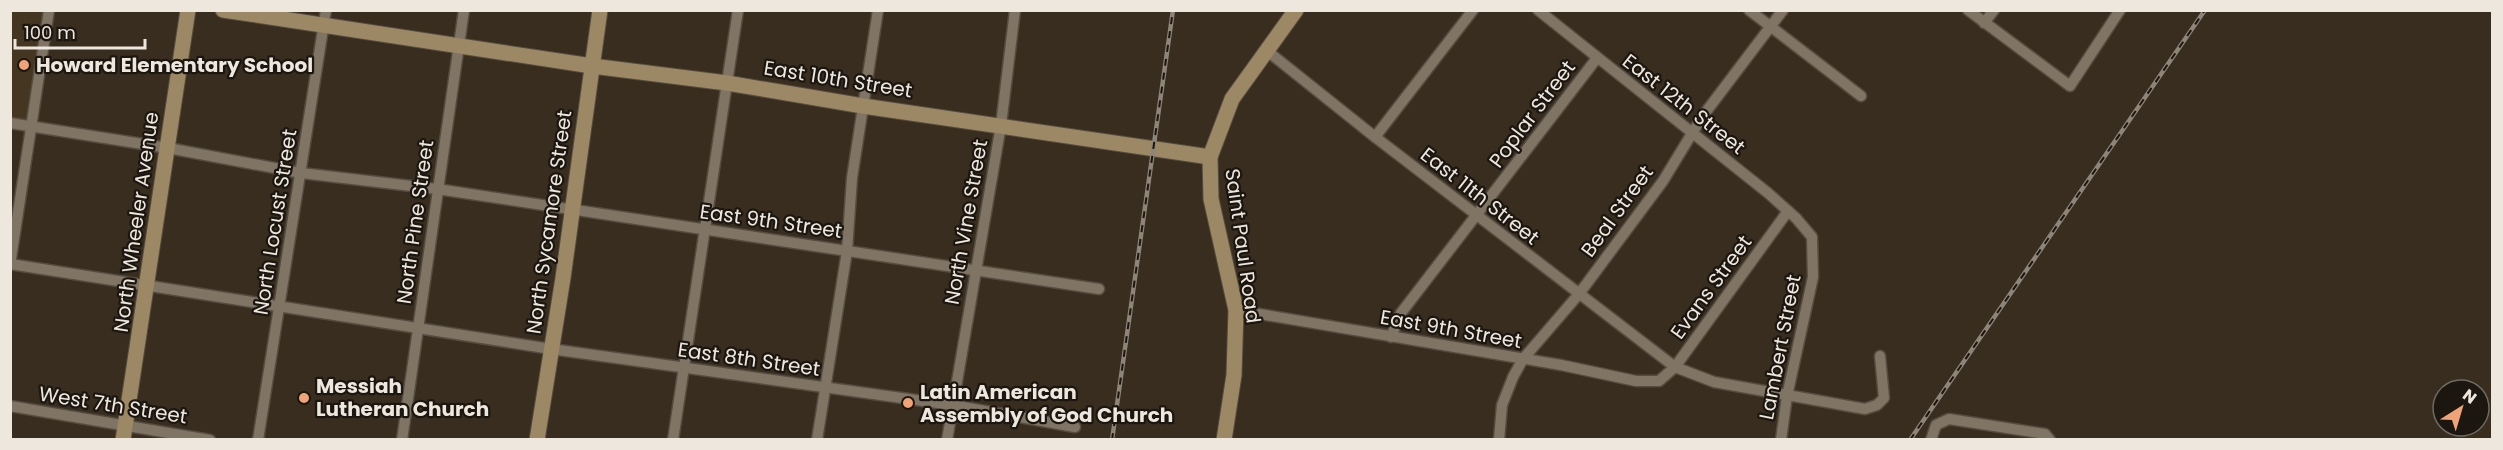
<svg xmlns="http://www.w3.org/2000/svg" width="2503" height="450" font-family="Poppins,sans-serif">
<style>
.built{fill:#453622}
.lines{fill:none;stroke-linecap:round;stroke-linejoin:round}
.street-casing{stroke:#554c40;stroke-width:13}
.secondary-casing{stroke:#554c40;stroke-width:17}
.street{stroke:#807464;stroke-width:10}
.secondary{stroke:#9c8864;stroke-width:15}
.rail-casing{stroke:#8e8579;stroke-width:4.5}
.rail{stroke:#1b1610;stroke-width:2;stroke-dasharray:7;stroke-linecap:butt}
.poi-dot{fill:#efa377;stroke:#1b1610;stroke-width:2}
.labels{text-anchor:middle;stroke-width:4.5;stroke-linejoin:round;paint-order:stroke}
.poi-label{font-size:20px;font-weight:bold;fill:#eee7de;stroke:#1b1610;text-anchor:start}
.street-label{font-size:20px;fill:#eee7de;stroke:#1b1610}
</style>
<rect width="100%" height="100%" fill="#382d1f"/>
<polygon class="built" points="10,11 47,11 29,122 11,119"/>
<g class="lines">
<g class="street-casing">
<g id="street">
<polyline points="1538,10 1768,193 1796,218 1812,237 1813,277 1787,396 1781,440"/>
<polyline points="1749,10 1861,96"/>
<polyline points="1968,10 2070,86 2120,10"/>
<polyline points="1984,23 1994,10"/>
<polyline points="1266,50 1375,137 1675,367 1714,382 1865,409 1877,405 1884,398 1880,356"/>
<polyline points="10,123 168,148 301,173 437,189 1099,289"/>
<polyline points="1375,137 1473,10"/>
<polyline points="10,264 551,349 952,405 1075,427"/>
<polyline points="10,265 49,10"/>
<polyline points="1236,310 1561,365 1636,381 1659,381 1675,367 1788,211"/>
<polyline points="1391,337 1401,313 1597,58"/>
<polyline points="10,406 210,440"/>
<polyline points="258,440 326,10"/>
<polyline points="402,440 464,10"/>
<polyline points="673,440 738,10"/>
<polyline points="817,440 847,251 852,178 878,10"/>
<polyline points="947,440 1001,125 1015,10"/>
<polyline points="1499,440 1502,405 1513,377 1523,359 1579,294 1663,181 1702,117 1783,10"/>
<polyline points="1931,440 1936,425 1949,419 2045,434 2050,440"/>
</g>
</g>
<g class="secondary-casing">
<g id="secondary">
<polyline points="223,10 592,66 727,83 863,106 1210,157"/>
<polyline points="123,440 188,10"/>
<polyline points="537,440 563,278 600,10"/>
<polyline points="1224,440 1234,375 1236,310 1211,199 1210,157 1232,99 1296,10"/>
</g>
</g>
<use href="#street" class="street"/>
<use href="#secondary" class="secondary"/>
<g class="rail-casing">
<g id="rail">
<polyline points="1112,440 1173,10"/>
<polyline points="1910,440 2205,10"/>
</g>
</g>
<use href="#rail" class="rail"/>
</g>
<g class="poi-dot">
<circle cx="24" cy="65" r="6"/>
<circle cx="304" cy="398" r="6"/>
<circle cx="908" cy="403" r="6"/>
</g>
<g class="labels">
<g class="poi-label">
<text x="36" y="72">Howard Elementary School</text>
<text x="316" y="393">Messiah<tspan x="316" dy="23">Lutheran Church</tspan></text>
<text x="920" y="399">Latin American<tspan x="920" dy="23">Assembly of God Church</tspan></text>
</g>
<g class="street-label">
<text transform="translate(838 79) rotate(9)" y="7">East 10th Street</text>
<text transform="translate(1684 104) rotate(38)" y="7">East 12th Street</text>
<text transform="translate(1532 114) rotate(-53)" y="7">Poplar Street</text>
<text transform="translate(1480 196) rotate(38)" y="7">East 11th Street</text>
<text transform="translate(1617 211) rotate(-54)" y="7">Beal Street</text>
<text transform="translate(771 221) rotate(8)" y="7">East 9th Street</text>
<text transform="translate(136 222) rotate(-82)" y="7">North Wheeler Avenue</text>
<text transform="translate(275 222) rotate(-81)" y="7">North Locust Street</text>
<text transform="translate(415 222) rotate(-82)" y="7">North Pine Street</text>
<text transform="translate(549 222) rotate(-82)" y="7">North Sycamore Street</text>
<text transform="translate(966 222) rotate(-80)" y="7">North Vine Street</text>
<text transform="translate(1243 246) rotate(82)" y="7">Saint Paul Road</text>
<text transform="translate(1711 287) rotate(-54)" y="7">Evans Street</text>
<text transform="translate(1451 329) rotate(10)" y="7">East 9th Street</text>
<text transform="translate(1780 347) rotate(-79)" y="7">Lambert Street</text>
<text transform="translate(749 359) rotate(8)" y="7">East 8th Street</text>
<text transform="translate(113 405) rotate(9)" y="7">West 7th Street</text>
</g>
</g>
<rect width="2503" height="450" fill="none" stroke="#eee7de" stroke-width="24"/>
<g transform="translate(2461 408) rotate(37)"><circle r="28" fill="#1b1610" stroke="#6f6a62" stroke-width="1.5"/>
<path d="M0-4.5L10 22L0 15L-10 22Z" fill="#efa377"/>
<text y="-9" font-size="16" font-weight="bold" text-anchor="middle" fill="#eee7de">N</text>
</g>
<path d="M15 39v9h130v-9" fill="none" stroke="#eee7de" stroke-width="3"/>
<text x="24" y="39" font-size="18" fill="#eee7de" stroke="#1b1610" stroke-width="4.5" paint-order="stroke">100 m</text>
</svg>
